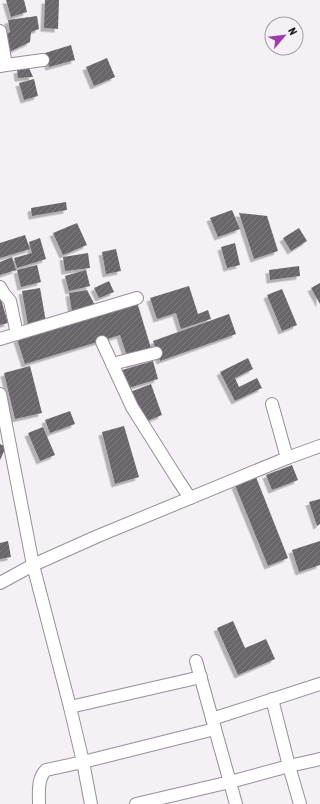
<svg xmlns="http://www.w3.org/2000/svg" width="320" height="804" font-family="'Asap Condensed',sans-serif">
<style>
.building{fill:url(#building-hatch);filter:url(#shadow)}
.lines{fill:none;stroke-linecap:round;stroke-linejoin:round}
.minor-casing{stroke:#959096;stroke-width:14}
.minor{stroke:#fff;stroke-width:12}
</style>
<defs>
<pattern id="building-hatch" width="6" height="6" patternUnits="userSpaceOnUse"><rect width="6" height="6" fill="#69656a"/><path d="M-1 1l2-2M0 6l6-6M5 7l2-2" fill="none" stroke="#7e7b7f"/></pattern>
<filter id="shadow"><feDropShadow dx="-3.5" dy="3.5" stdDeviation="0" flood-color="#0004"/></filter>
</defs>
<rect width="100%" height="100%" fill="#f5f0f6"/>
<g class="building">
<polygon points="6,0 24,0 27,12 11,17"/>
<polygon points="45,0 59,0 58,29 44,28"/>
<polygon points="37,16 39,29 31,32 30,42 7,53 4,35 10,32 8,20"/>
<polygon points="71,45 75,60 49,67 45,53"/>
<polygon points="107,58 115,77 94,86 86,67"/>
<polygon points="29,68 33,77 18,78 17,70"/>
<polygon points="34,79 38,96 24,100 19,83"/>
<polygon points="66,202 67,210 32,216 31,208"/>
<polygon points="232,210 240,229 218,237 210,218"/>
<polygon points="239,213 267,216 278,251 254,259"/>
<polygon points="77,223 87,245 63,255 53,233"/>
<polygon points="299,228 307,241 291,251 283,238"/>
<polygon points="25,235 30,249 0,258 0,243"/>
<polygon points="40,238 46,259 17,268 14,258 32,253 29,242"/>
<polygon points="235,243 240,265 227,268 221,247"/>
<polygon points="116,249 121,271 106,274 102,252"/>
<polygon points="88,253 90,268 65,271 63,257"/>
<polygon points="12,257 16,270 0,275 0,262"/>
<polygon points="37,265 41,282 21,287 17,270"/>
<polygon points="299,266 300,276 270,280 269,270"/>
<polygon points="86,270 90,286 69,291 65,276"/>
<polygon points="109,281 114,292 99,298 94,288"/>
<polygon points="320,283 320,304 311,288"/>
<polygon points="189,286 198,314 208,310 211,319 181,329 176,313 157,319 150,298"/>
<polygon points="40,288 46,322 28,325 22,291"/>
<polygon points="282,289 297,325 282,331 267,295"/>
<polygon points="87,290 96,307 72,312 69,293"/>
<polygon points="0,296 8,323 0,325"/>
<polygon points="137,302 154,358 130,365 120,335 25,364 17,339"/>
<polygon points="229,314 236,334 160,361 153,341"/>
<polygon points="248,358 253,369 235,378 239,387 257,378 262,388 235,401 220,372"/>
<polygon points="153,361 158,379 125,389 119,371"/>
<polygon points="30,366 42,413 15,419 4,373"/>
<polygon points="151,384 162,415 142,423 130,392"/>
<polygon points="70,411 75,424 50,433 45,420"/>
<polygon points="124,426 139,477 115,484 102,432"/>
<polygon points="43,427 55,455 40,461 28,433"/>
<polygon points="0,444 6,447 0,460"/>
<polygon points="292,465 298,480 272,490 266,475"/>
<polygon points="256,477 288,558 268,566 235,485"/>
<polygon points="320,499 320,524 317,526 309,502"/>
<polygon points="8,541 11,557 0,559 0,543"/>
<polygon points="320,541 320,565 299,572 292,550"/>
<polygon points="233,621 245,648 266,639 275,659 238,675 217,628"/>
</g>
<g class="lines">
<g class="minor-casing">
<g id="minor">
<polyline points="0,31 6,65 0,66"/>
<polyline points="6,65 43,60"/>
<polyline points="0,287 4,294 10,301 17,334"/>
<polyline points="0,339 137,298"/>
<polyline points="102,342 132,407 178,480 190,498"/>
<polyline points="112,364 156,353"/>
<polyline points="0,394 33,565 70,707 83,762 91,804"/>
<polyline points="272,404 287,458"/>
<polyline points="0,583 33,565 98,536 287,458 320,446"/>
<polyline points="196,661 236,804"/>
<polyline points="272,699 289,766 300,804"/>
<polyline points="70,707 201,677"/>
<polyline points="212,719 320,684"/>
<path d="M39 804C39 793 37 779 46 770L83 762 215 729"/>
<polyline points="136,804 230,782 289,766 320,759"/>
</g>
</g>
<use href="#minor" class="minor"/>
</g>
<g transform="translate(284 36) rotate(62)"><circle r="19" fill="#f5f0f6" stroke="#a19da2"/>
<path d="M0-3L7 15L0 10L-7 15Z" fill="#9b3ea8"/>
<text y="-6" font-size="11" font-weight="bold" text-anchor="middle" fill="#232123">N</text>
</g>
</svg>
